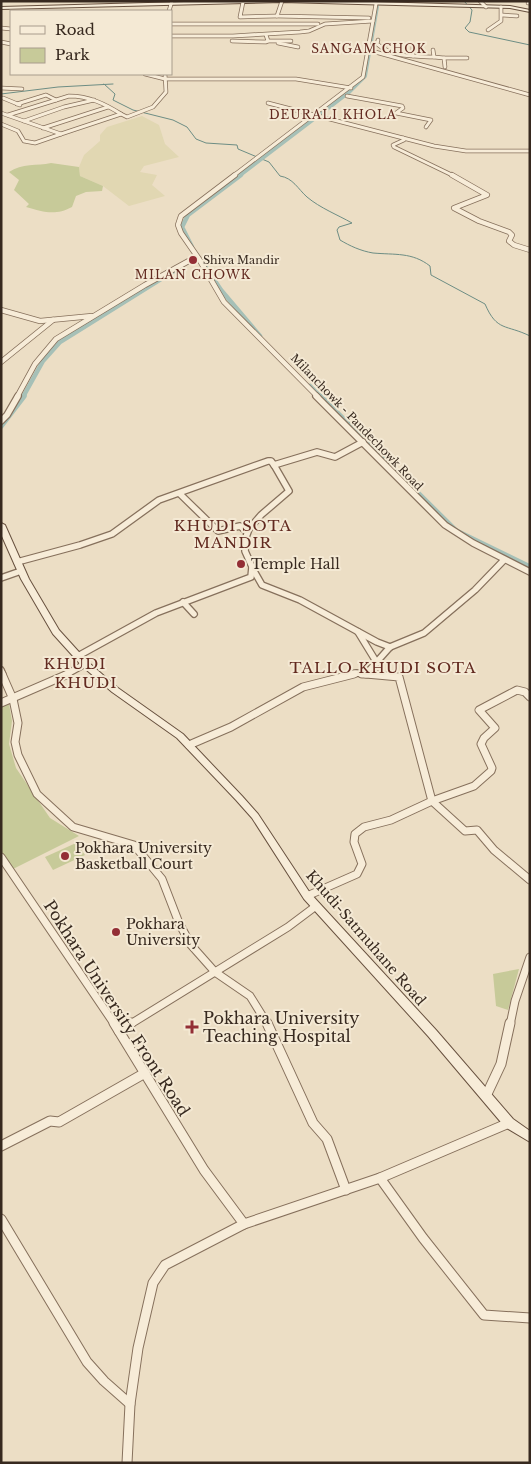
<svg xmlns="http://www.w3.org/2000/svg" width="531" height="1464" font-family="'Libre Baskerville',serif">
<style>
.farmland{fill:#e1d7b2}
.green{fill:#c7ca99}
.lines{fill:none;stroke-linecap:round;stroke-linejoin:round}
.stream{stroke:#6d8d84;stroke-width:1}
.canal-far2{stroke:#a6c0b7;stroke-width:4}
.canal-far1{stroke:#a6c0b7;stroke-width:4.5}
.canal{stroke:#a6c0b7;stroke-width:5.5}
.street-far4-casing{stroke:#86705c;stroke-width:4.5}
.street-far3-casing{stroke:#86705c;stroke-width:6}
.street-far2-casing{stroke:#86705c;stroke-width:8}
.street-far1-casing{stroke:#86705c;stroke-width:9}
.street-casing{stroke:#86705c;stroke-width:11}
.secondary-casing{stroke:#68513f;stroke-width:2}
.street-far4{stroke:#f7ecd8;stroke-width:3}
.street-far3{stroke:#f7ecd8;stroke-width:4.5}
.street-far2{stroke:#f7ecd8;stroke-width:5.5}
.street-far1{stroke:#f7ecd8;stroke-width:7}
.street{stroke:#f7ecd8;stroke-width:9}
.secondary{fill:#f7ecd8;fill-rule:evenodd}
.poi-dot{fill:#932e35;stroke:#f4e9d4;stroke-width:2}
.labels{text-anchor:middle;stroke-width:4;stroke-linejoin:round;paint-order:stroke}
.far-poi-label{font-size:11px;fill:#37291f;stroke:#f4e9d4;text-anchor:start}
.far-street-label{font-size:11px;fill:#37291f;stroke:#f4e9d4}
.far-neighbourhood-label{font-size:12px;letter-spacing:1px;fill:#622a20;stroke:#f4e9d4}
.poi-label{font-size:14px;fill:#37291f;stroke:#f4e9d4;text-anchor:start}
.street-label{font-size:14px;fill:#37291f;stroke:#f4e9d4}
.neighbourhood-label{font-size:15px;letter-spacing:1px;fill:#622a20;stroke:#f4e9d4}
.near-street-label{font-size:16px;fill:#37291f;stroke:#f4e9d4}
.near-poi-label{font-size:16px;fill:#37291f;stroke:#f4e9d4;text-anchor:start}
</style>
<rect width="100%" height="100%" fill="#ecdec5"/>
<polygon class="farmland" points="142,116 159,125 165,144 179,157 144,166 140,172 157,175 152,185 165,196 129,206 103,186 80,176 79,167 84,155 100,141 100,135 107,127"/>
<g class="green">
<path d="M51 163 79 167 80 176 103 186 102 191 86 192 76 196 72 207C55 216 44 212 26 207L29 204 14 190 19 180 9 172C22 163 37 166 51 163Z"/>
<polygon points="9,704 12,721 9,744 16,768 50,818 79,836 13,869 1,851 1,706"/>
<polygon points="76,843 85,855 53,870 45,857"/>
<polygon points="519,969 508,1010 496,1006 493,974"/>
</g>
<g class="lines">
<g class="stream">
<polyline points="464,1 472,10 470,22 465,28 469,32 530,45"/>
<path d="M104 84 115 94 113 100 133 110 173 120 187 127 196 139 206 143 237 145 238 149 269 162 280 176C293 178 298 189 307 197 320 208 338 215 352 223L339 227 337 230 340 240C350 246 361 251 373 253 395 255 412 252 430 266L431 275 485 304C497 332 506 324 530 336"/>
<polyline points="1,94 58,87 113,84"/>
</g>
<polyline class="canal-far2" points="239,176 348,93 365,76 377,7"/>
<g class="canal-far1">
<polyline points="192,247 182,227 188,215 241,175"/>
<polyline points="205,266 221,290 260,336"/>
<polyline points="310,386 321,397"/>
<polyline points="23,397 43,361 60,342 177,269"/>
</g>
<g class="canal">
<polyline points="320,396 456,531 530,567"/>
<polyline points="1,426 24,396"/>
</g>
<g class="street-far4-casing">
<g id="street-far4">
<polyline points="282,1 277,16 369,18"/>
<polyline points="480,1 486,7"/>
<polyline points="243,2 240,17 277,16"/>
<polyline points="528,3 530,3"/>
<polyline points="169,11 172,1"/>
<polyline points="502,15 517,16"/>
<polyline points="171,24 318,24"/>
<polyline points="1,28 11,29"/>
<polyline points="488,30 501,21 501,7"/>
<polyline points="171,36 233,36 300,32 309,31 325,24 373,21"/>
<path d="M378 40 377 44C394 58 413 56 434 57L433 50"/>
<polyline points="232,41 266,42 268,41 266,35"/>
<polyline points="267,41 291,41"/>
<polyline points="1,42 11,44"/>
<polyline points="278,43 298,47"/>
<polyline points="413,47 413,56"/>
<polyline points="368,50 530,95"/>
<polyline points="434,57 444,58 445,67"/>
<polyline points="444,58 467,58"/>
<polyline points="145,74 165,79 296,79 351,88"/>
<polyline points="1,88 22,89"/>
<polyline points="347,96 402,106 403,108 396,113 431,120 426,127"/>
<polyline points="3,98 20,105"/>
<polyline points="268,103 403,138 404,140 393,145 394,147 454,176"/>
<polyline points="17,104 46,95 56,100"/>
<polyline points="1,113 61,134 35,143 24,141 18,131 1,124"/>
<path d="M8 115 69 96C89 96 105 104 121 114"/>
<polyline points="24,121 64,107 94,100"/>
<polyline points="43,128 108,107"/>
<polyline points="61,134 121,114 127,117 153,107 166,92 165,74"/>
<polyline points="403,138 434,146 466,151 530,151"/>
<polyline points="233,176 363,77 376,4"/>
</g>
</g>
<g class="street-far3-casing">
<g id="street-far3">
<polyline points="235,175 181,216 178,225 181,233 199,259 224,302 318,397"/>
<polyline points="452,175 487,195 454,208 479,221 509,232 512,235 509,241 514,245 530,250"/>
<polyline points="1,310 40,321 92,316"/>
<polyline points="1,362 53,320"/>
<polyline points="17,397 35,364 56,339 145,285 196,257"/>
</g>
</g>
<g class="street-far2-casing">
<g id="street-far2">
<polyline points="316,396 445,525 473,543 530,572"/>
<polyline points="1,421 7,415 18,396"/>
<polyline points="274,465 289,491 261,515 249,529 246,537 245,551 254,571 262,585 300,600 377,642 390,647"/>
<polyline points="274,465 317,452 335,457 363,442"/>
<polyline points="180,494 218,531 240,526 247,532"/>
<polyline points="17,562 80,545 112,534 159,500 268,461 271,461 274,465"/>
<polyline points="1,578 21,571"/>
<polyline points="183,602 194,614"/>
<polyline points="358,632 377,663"/>
<polyline points="78,656 156,613 251,577 252,567"/>
<polyline points="1,670 3,675"/>
<polyline points="366,674 376,675"/>
<polyline points="65,675 85,664"/>
<polyline points="349,675 356,673 366,674 390,647 424,633 475,590 504,560"/>
</g>
</g>
<g class="street-far1-casing">
<g id="street-far1">
<polyline points="2,674 13,699 18,723 15,742 18,755 37,794 73,827 134,845 162,879 179,923 191,945 215,972 250,996 268,1025"/>
<polyline points="362,674 366,674"/>
<polyline points="366,674 399,677 432,801 474,786 491,771 492,768 481,744 484,738 495,728 479,710 517,690 525,692 530,697"/>
<polyline points="1,703 68,674"/>
<polyline points="189,745 231,727 303,687 354,674"/>
<polyline points="1,857 115,1025"/>
<polyline points="307,896 357,874 362,864 354,842 355,834 364,827 391,820 432,801 465,831 477,830 494,850 530,880"/>
<polyline points="129,1025 288,927 316,906"/>
<polyline points="510,1025 515,1001 530,957"/>
</g>
</g>
<g class="street-casing">
<g id="street">
<polyline points="114,1023 204,1170 244,1224"/>
<polyline points="267,1023 313,1123 327,1139 346,1190"/>
<polyline points="119,1031 131,1023"/>
<polyline points="486,1096 501,1064 510,1023"/>
<polyline points="1,1146 50,1121 59,1122 145,1073"/>
<polyline points="380,1178 423,1238 484,1315 530,1318"/>
<polyline points="1,1219 87,1362 104,1381 130,1404"/>
<polyline points="127,1463 130,1404 138,1348 153,1283 165,1265 244,1224 380,1178 509,1123"/>
</g>
</g>
<g class="secondary-casing">
<g id="secondary">
<polygon points="221,1 340,1 510,6 530,10 530,12 510,8 282,2 1,9 1,7"/>
<polygon points="1,523 5,525 29,579 59,630 88,662 118,688 183,734 242,796 258,814 310,893 436,1030 513,1119 530,1131 530,1142 505,1127 428,1036 304,899 252,818 236,800 177,738 112,692 82,666 53,634 21,579 1,534"/>
</g>
</g>
<use href="#street-far4" class="street-far4"/>
<use href="#street-far3" class="street-far3"/>
<use href="#street-far2" class="street-far2"/>
<use href="#street-far1" class="street-far1"/>
<use href="#street" class="street"/>
<use href="#secondary" class="secondary"/>
</g>
<g class="poi-dot">
<circle cx="193" cy="260" r="5"/>
<circle cx="241" cy="564" r="5"/>
<circle cx="65" cy="856" r="5"/>
<circle cx="116" cy="932" r="5"/>
<path d="M189.5 1019.5h5v5h5v5h-5v5h-5v-5h-5v-5h5z"/>
</g>
<g class="labels">
<g class="far-poi-label">
<text x="203" y="264">Shiva Mandir</text>
</g>
<g class="far-street-label">
<text transform="translate(357 422) rotate(46)" y="4">Milanchowk - Pandechowk Road</text>
</g>
<g class="far-neighbourhood-label">
<text x="369" y="53">SANGAM CHOK</text>
<text x="333" y="119">DEURALI KHOLA</text>
<text x="193" y="279">MILAN CHOWK</text>
</g>
<g class="poi-label">
<text x="251" y="569">Temple Hall</text>
<text x="75" y="853">Pokhara University<tspan x="75" dy="16">Basketball Court</tspan></text>
<text x="126" y="929">Pokhara<tspan x="126" dy="16">University</tspan></text>
</g>
<g class="street-label">
<text transform="translate(366 938) rotate(49)" y="5">Khudi-Satmuhane Road</text>
</g>
<g class="neighbourhood-label">
<text x="233" y="531">KHUDI SOTA<tspan x="233" dy="17">MANDIR</tspan></text>
<text x="75" y="669">KHUDI</text>
<text x="383" y="673">TALLO KHUDI SOTA</text>
<text x="86" y="688">KHUDI</text>
</g>
<g class="near-street-label">
<text transform="translate(117 1008) rotate(57)" y="6">Pokhara University Front Road</text>
</g>
<g class="near-poi-label">
<text x="203" y="1024">Pokhara University<tspan x="203" dy="18">Teaching Hospital</tspan></text>
</g>
</g>
<rect width="531" height="1464" fill="none" stroke="#37291f" stroke-width="5"/>
<rect x="10" y="10" width="162" height="65" fill="#f4e9d4" stroke="#a89c8c"/>
<rect x="20" y="26" width="25" height="8" fill="#f7ecd8" stroke="#a89c8c"/>
<text x="55" y="35" font-size="15" fill="#37291f">Road</text>
<rect x="20" y="48" width="25" height="15" fill="#c7ca99" stroke="#a89c8c"/>
<text x="55" y="60" font-size="15" fill="#37291f">Park</text>
</svg>
